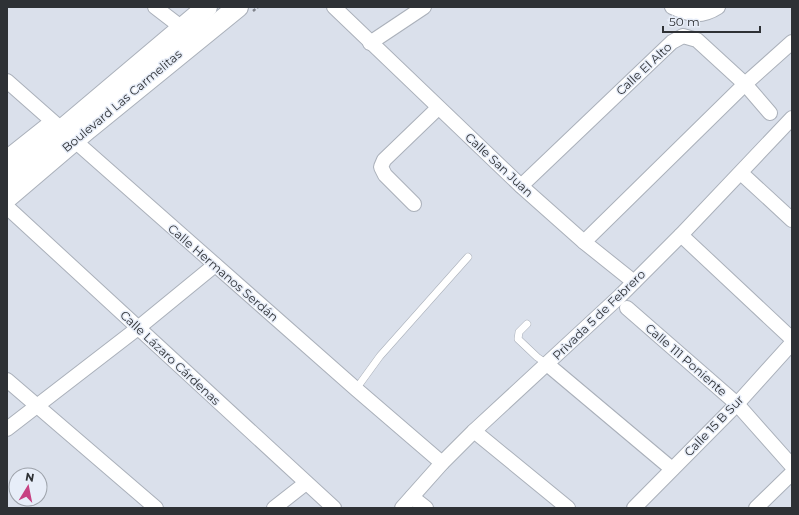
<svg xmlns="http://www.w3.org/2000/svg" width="799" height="515" font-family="Montserrat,sans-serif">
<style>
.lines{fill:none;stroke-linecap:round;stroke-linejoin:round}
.lane-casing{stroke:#aab0ba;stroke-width:8}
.street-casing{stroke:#aab0ba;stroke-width:16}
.secondary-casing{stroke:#aab0ba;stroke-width:22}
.path{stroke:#80848c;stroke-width:2.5;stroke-dasharray:3 2;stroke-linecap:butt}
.lane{stroke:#fff;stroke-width:7}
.street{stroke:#fff;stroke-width:14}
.secondary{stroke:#fff;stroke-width:20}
.labels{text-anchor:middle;stroke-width:3;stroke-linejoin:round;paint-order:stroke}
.street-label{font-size:12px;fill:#2e3135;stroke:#e7edf8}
</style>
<rect width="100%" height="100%" fill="#dae0eb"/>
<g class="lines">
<g class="lane-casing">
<g id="lane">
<polyline points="527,324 519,332 518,339 537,357 547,364"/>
<polyline points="356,389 380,356 468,257"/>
</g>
</g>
<g class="street-casing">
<g id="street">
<polyline points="155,7 181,27"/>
<polyline points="334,7 521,186 584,242 634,282"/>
<path d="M672 7C689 15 701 18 718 7"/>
<polyline points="370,43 424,7"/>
<polyline points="7,81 356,389 442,463"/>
<polyline points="7,157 46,126 50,125 61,129"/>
<polyline points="741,173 792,220"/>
<polyline points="521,186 672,42 683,36 697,40 745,84 770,113"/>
<polyline points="414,204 385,175 381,167 384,160 438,108"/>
<polyline points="7,207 334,508"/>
<polyline points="681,235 792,339"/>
<polyline points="584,242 745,84 792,42"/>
<polyline points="627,308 737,404 792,466"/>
<polyline points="547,364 672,469"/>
<polyline points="7,380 156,508"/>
<polyline points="7,429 138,328 215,265"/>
<polyline points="474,431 568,508"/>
<polyline points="412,497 426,508"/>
<polyline points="274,508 306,483"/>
<polyline points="402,508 442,463 474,431 620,296 681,235 792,118"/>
<polyline points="634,508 737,404 792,343"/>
<polyline points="756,508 792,473"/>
</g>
</g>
<g class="secondary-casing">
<g id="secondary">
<polyline points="7,176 207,7"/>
<polyline points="7,198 88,129 238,7"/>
</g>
</g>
<polyline class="path" points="253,11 258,7"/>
<use href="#lane" class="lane"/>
<use href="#street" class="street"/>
<use href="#secondary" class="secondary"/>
</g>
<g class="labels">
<g class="street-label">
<text transform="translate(644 69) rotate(-43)" y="4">Calle El Alto</text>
<text transform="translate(122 101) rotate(-40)" y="4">Boulevard Las Carmelitas</text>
<text transform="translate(499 165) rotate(43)" y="4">Calle San Juan</text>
<text transform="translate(223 273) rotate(41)" y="4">Calle Hermanos Serdán</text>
<text transform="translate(599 315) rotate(-44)" y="4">Privada 5 de Febrero</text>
<text transform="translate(170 358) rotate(43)" y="4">Calle Lázaro Cárdenas</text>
<text transform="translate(686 360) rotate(41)" y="4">Calle 111 Poniente</text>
<text transform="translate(714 426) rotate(-46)" y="4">Calle 15 B Sur</text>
</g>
</g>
<rect width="799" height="515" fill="none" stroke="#2e3135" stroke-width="16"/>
<g transform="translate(28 487) rotate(10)"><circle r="19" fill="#e7edf8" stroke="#9da2aa"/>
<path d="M0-3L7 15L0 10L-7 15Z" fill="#c74182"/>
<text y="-6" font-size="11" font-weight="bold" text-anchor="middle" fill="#2e3135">N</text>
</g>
<path d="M663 26v6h97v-6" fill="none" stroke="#2e3135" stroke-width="2"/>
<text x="669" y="26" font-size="12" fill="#2e3135" stroke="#e7edf8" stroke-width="3" paint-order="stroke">50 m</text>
</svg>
